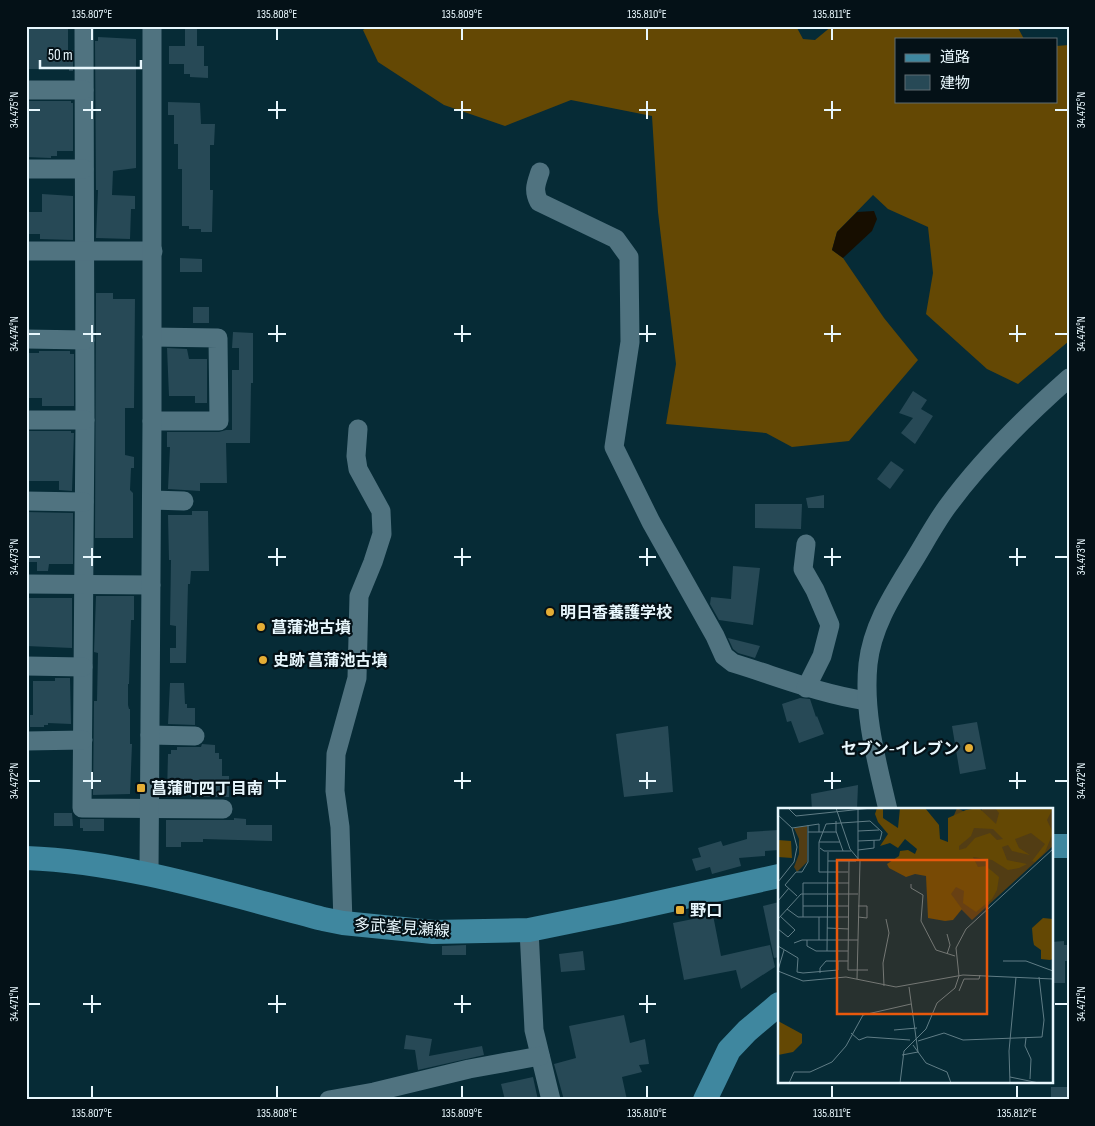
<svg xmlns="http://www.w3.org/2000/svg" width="1095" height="1126" font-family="'Sofia Sans Condensed','Noto Sans JP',sans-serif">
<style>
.forest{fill:#644804}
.water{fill:#170e00}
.building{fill:#274956}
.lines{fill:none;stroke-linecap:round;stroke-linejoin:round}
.minor{stroke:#507380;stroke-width:19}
.major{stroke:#3f879f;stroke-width:24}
.ticks{fill:none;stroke:#e8f7fd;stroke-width:2}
.poi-dot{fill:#e4ad35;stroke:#041117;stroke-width:2}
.labels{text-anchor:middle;stroke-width:4.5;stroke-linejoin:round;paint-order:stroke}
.poi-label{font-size:16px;font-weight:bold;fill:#e8f7fd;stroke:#041117;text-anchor:start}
.street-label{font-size:16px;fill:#e8f7fd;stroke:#041117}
.inset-road{fill:none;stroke:#607d86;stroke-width:1}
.view{fill:#e8590c;fill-opacity:0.15;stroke:#e8590c;stroke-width:2.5}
.inset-edge{fill:none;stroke:#e8f7fd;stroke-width:2.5}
.neatline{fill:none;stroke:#e8f7fd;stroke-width:2}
.ticks-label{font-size:12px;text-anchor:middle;fill:#e8f7fd}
</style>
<rect width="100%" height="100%" fill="#062b36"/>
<polygon class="forest" points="369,26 796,26 803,39 815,40 832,26 1017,26 1024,39 896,39 896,101 1056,101 1056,46 1069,45 1069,341 1018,384 987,369 926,314 933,273 928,227 888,209 873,195 837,232 832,250 843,258 884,318 918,360 849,441 792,447 766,433 666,424 676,364 658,212 652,116 571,100 505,126 444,105 378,62 363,30"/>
<polygon class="water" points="874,211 877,219 872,231 843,258 832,250 837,232 857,212"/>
<g class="building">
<polygon points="26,26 68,26 68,50 73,50 73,71 69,71 69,67 42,67 41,69 26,69"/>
<polygon points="185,26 197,26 197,46 204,46 204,66 208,66 208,78 190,77 190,74 184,74 184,64 169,64 169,46 185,46"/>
<polygon points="98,37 136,39 136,168 113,171 112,195 135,196 135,209 131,209 130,239 96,238 98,190 96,190 95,41 98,41"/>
<polygon points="26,101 71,101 71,103 73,103 73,151 57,151 57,156 51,156 51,158 26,157"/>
<polygon points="168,102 200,103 201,124 215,124 214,145 210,145 210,190 213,190 212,232 201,232 201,229 189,229 189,226 182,226 182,169 178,169 178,144 174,144 174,115 168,115"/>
<polygon points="42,194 73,196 73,240 40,239 40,234 26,234 26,212 42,212"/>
<polygon points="180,258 202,259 202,272 180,272"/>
<polygon points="96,293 113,293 113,299 135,299 134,408 125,408 125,455 134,457 134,468 131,468 130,490 133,493 133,538 95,538"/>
<rect x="193" y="307" width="16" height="16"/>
<polygon points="233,332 253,333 253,383 251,383 250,443 226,443 227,483 200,483 200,491 168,489 170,447 167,447 167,432 219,432 226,430 232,430 232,370 239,370 239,348 232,348"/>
<polygon points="167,348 187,349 189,359 207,359 207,403 195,403 195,396 169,396"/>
<polygon points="39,351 70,351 70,354 74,354 74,406 42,406 42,398 26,398 26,353 39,353"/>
<polygon points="913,391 927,400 921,409 933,416 915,444 901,433 913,418 899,413"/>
<polygon points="26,431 71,431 71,433 74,433 72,491 59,490 59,481 26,481"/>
<polygon points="891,461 904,470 890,489 877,479"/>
<polygon points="824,495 824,508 808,508 806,498"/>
<polygon points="755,504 802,504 801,529 755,528"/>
<polygon points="192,511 208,511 209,571 191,571 190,584 188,584 186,663 170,663 170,648 176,648 176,626 170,625 171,560 169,560 168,515 192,515"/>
<polygon points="26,512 73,513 73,564 49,564 48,571 37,571 37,562 26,562"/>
<polygon points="733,566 760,568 753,625 719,620 710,604 711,597 731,599"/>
<polygon points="96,596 134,596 134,620 131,620 129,684 128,684 128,705 129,709 130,709 130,744 132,744 130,794 93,795 94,701 97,701 98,653 94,652"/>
<polygon points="28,598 72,598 72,648 26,646 26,601 28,601"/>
<polygon points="728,638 760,646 755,658 738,653 733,649"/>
<polygon points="55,678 70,678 71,724 48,723 48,725 44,725 44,727 30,727 30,715 33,715 33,681 55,681"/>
<polygon points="170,683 184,683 185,704 187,704 187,708 195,708 195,725 168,724"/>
<polygon points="800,698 810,699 816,717 817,716 824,734 799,743 791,721 787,722 782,704"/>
<polygon points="977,722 986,769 960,774 952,726"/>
<polygon points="668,726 673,792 624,797 616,734"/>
<polygon points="202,744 215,745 215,753 219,753 219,759 222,759 222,776 229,776 229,797 190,797 190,795 167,794 168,754 171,754 171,750 177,750 177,747 201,747"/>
<polygon points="858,785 857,810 812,810 811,794"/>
<polygon points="54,813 72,813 73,826 54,826"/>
<polygon points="234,818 246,819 246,825 272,825 272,841 203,839 203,842 181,842 181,847 166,847 166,820 234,820"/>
<polygon points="80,819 104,819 104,831 83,831 83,828 80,828"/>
<polygon points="779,830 779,850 765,851 765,856 739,858 741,866 712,874 710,867 696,871 692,859 701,857 698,848 721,841 723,846 747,839 747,832"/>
<polygon points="779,902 779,957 774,958 763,906"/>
<polygon points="713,915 721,956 770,945 775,967 741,989 736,970 684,980 673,923"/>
<polygon points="1064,941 1064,945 1068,945 1068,961 1065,961 1065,983 1053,983 1051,942"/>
<polygon points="466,945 466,955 442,955 442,946"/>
<polygon points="583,951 585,970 561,972 559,954"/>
<polygon points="624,1015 630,1043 645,1039 649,1064 639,1065 642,1072 622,1077 627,1100 564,1100 554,1064 576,1058 569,1026"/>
<polygon points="406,1035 432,1039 429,1056 482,1046 484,1055 418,1070 415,1050 404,1049"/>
<polygon points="533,1077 538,1100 505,1100 501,1084"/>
<rect x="1051" y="1087" width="18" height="13"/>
</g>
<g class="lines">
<g class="minor">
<polyline points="84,26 85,420 82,808 223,809"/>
<polyline points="26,90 84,90"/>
<polyline points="26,169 84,169"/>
<path d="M540 172C536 184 533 190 539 202L616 239 629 257 630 342 614 447 651 522 715 636 724 656 733 663C779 677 820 694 867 701"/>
<polyline points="26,251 153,251"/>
<polyline points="26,339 85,340"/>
<polyline points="26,420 85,420"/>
<polyline points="152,421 219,421 218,338 152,337"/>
<polyline points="152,500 184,501"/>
<polyline points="26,501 84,502"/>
<polyline points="26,584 151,585"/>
<polyline points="26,666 83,667"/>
<polyline points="806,688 822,656 830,625 815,590 803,569 806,544"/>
<polyline points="150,735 195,736"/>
<polyline points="26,741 83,740"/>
<path d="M888 810C877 762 863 714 868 664 872 627 892 596 911 565 923 546 934 525 947 507 982 459 1025 417 1069 378"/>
<polyline points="149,874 152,421 152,26"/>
<polyline points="343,923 340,827 335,791 336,754 357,678 359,596 373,562 382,534 381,511 358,469 356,456 358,429"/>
<polyline points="529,930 534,1030 551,1100"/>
<polyline points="329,1100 374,1092 469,1069 540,1056"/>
</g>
<g class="major">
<polyline points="1051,846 1069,846"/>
<path d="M26 858C128 862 226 894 323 919L343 923 433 932 529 930 617 912 779 876"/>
<polyline points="705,1100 729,1050 747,1031 779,1004"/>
</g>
</g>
<path class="ticks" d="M92 28V40M277 28V40M462 28V40M647 28V40M832 28V40M92 101V119M277 101V119M462 101V119M647 101V119M832 101V119M28 110H40M83 110H101M268 110H286M454 110H471M639 110H656M824 110H841M1055 110H1068M92 325V342M277 325V342M462 325V342M647 325V342M832 325V342M1017 325V342M28 334H40M83 334H101M268 334H286M454 334H471M639 334H656M824 334H841M1009 334H1026M1055 334H1068M92 548V566M277 548V566M462 548V566M647 548V566M832 548V566M1017 548V566M28 557H40M83 557H101M268 557H286M454 557H471M639 557H656M824 557H841M1009 557H1026M1055 557H1068M92 772V789M277 772V789M462 772V789M647 772V789M832 772V789M1017 772V789M28 781H40M83 781H101M268 781H286M454 781H471M639 781H656M824 781H841M1009 781H1026M1055 781H1068M92 995V1013M277 995V1013M462 995V1013M647 995V1013M28 1004H40M83 1004H101M268 1004H286M454 1004H471M639 1004H656M1055 1004H1068M92 1086V1098M277 1086V1098M462 1086V1098M647 1086V1098M832 1086V1098M1017 1086V1098"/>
<g class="poi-dot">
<circle cx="550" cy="612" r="5"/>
<circle cx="261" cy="627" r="5"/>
<circle cx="263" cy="660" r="5"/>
<circle cx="969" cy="748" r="5"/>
<rect x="136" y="783" width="10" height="10" rx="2.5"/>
<rect x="675" y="905" width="10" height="10" rx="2.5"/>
</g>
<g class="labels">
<g class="poi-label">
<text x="560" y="618">明日香養護学校</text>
<text x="271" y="633">菖蒲池古墳</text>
<text x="273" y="666">史跡 菖蒲池古墳</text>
<text x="959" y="754" text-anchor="end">セブン-イレブン</text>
<text x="151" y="794">菖蒲町四丁目南</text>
<text x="690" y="916">野口</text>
</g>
<g class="street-label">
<text transform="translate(402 927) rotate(4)" y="6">多武峯見瀬線</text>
</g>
</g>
<g transform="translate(778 808)">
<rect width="275" height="275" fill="#062b36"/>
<path d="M179 0 189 5 203 4 204 0H275V38L194 112 183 101 176 105 151 51 170 36 171 19ZM29 18V54L19 64 16 59 21 46V31L16 20Z" fill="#523d14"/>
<path d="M99 0H105V10L120 20 122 0H147L161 17 162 31 170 34V10L188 2 201 0 218 16 221 5 217 0H275L269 12 275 25 267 44 257 54 254 53 267 36 253 25 237 31 241 40 252 47 234 43 230 37 224 39 229 52 249 56 241 60 230 62 214 52 195 49 200 59 208 58 221 69 219 82 214 91 198 104 185 95 186 83 178 79 173 86 184 101 175 112 167 113 150 110 148 68 137 66 128 69 111 60 109 56 121 48 122 43 130 42 137 46 139 41 127 31 120 40 112 35 102 38 110 26 100 14 97 6ZM196 20 215 21 225 31 219 32 212 25 197 30 188 40 181 42V38L193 28ZM0 32 13 33 14 50 0 49ZM265 110 275 111V151L272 152 263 151V142L256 137 255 132 254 120ZM0 213 24 226V235L15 244 0 247Z" fill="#644804" fill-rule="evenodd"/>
<path class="inset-road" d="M10 0 18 8 94 0M58 0 72 41 82 53 79 171M80 0V51M0 7 14 20 19 39 16 54 0 74M58 13V23L65 43M14 20 41 16V24M80 23 101 22M30 24H58M41 34H62M42 40 46 43H73M80 42 96 40V32M50 53H78M71 53 70 162H90M70 64H41V34L48 16 92 13 104 24 102 32 80 33M133 76V80L145 87 143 113 158 142 177 148M19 88 7 77 18 64H24L30 54V17M0 93 11 80M25 98H71M9 101 20 109H71M25 109V75H71M41 109V132M80 109 89 110V98H80M0 111 23 86H80M49 120 71 121M0 121 10 129 17 122 2 108M29 132V138L38 143H70M16 135 24 132H80M0 138 20 150 19 164 25 165 60 162V153M49 143 50 44M169 146 172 137 169 126M225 153H248L275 163M0 162 6 142M0 163 25 173 68 169 118 179 185 167 275 171M42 165V160L48 153H70M181 168 178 140 188 121 275 41M106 178 105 155 111 125 108 111M181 183 186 171H201L202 167M116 222 139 220M73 225 81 232 89 229 132 232M248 230 247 238 253 251 252 271M140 233 166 225 185 232 264 229 266 212 261 169M135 237 148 255 169 264 173 275M124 247 140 244 131 179M232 269 261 275M11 275 16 264H32L54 254 68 238 85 207 133 196M122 275 126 243 148 221 159 195 177 180 181 168M232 275 231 243 238 169"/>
<path class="view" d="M59 52H209V206H59Z"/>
<rect width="275" height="275" class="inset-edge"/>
</g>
<rect width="1095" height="1126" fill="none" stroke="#041117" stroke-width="55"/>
<rect x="895" y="38" width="162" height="65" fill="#041117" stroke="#5f6d73"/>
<rect x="905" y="54" width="25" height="8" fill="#3f879f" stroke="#5f6d73"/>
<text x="940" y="62" font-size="15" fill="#e8f7fd">道路</text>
<rect x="905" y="75" width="25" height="15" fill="#274956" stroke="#5f6d73"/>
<text x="940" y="88" font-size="15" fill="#e8f7fd">建物</text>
<path d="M40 60v8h101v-8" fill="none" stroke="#e8f7fd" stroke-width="2.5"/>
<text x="48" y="60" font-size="15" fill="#e8f7fd" stroke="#041117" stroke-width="4" paint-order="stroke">50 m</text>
<rect x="28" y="28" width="1040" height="1070" class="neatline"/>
<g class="ticks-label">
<text x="92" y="18">135.807°E</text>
<text x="277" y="18">135.808°E</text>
<text x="462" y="18">135.809°E</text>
<text x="647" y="18">135.810°E</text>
<text x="832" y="18">135.811°E</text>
<text transform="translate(14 110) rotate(-90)" y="4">34.475°N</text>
<text transform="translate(1081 110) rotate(-90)" y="4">34.475°N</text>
<text transform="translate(14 334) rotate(-90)" y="4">34.474°N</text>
<text transform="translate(1081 334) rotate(-90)" y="4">34.474°N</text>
<text transform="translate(14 557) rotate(-90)" y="4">34.473°N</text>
<text transform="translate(1081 557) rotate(-90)" y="4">34.473°N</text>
<text transform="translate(14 781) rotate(-90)" y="4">34.472°N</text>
<text transform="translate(1081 781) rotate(-90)" y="4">34.472°N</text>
<text transform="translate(14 1004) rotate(-90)" y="4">34.471°N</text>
<text transform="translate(1081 1004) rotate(-90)" y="4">34.471°N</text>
<text x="92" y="1117">135.807°E</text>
<text x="277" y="1117">135.808°E</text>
<text x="462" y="1117">135.809°E</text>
<text x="647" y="1117">135.810°E</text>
<text x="832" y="1117">135.811°E</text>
<text x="1017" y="1117">135.812°E</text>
</g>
</svg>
